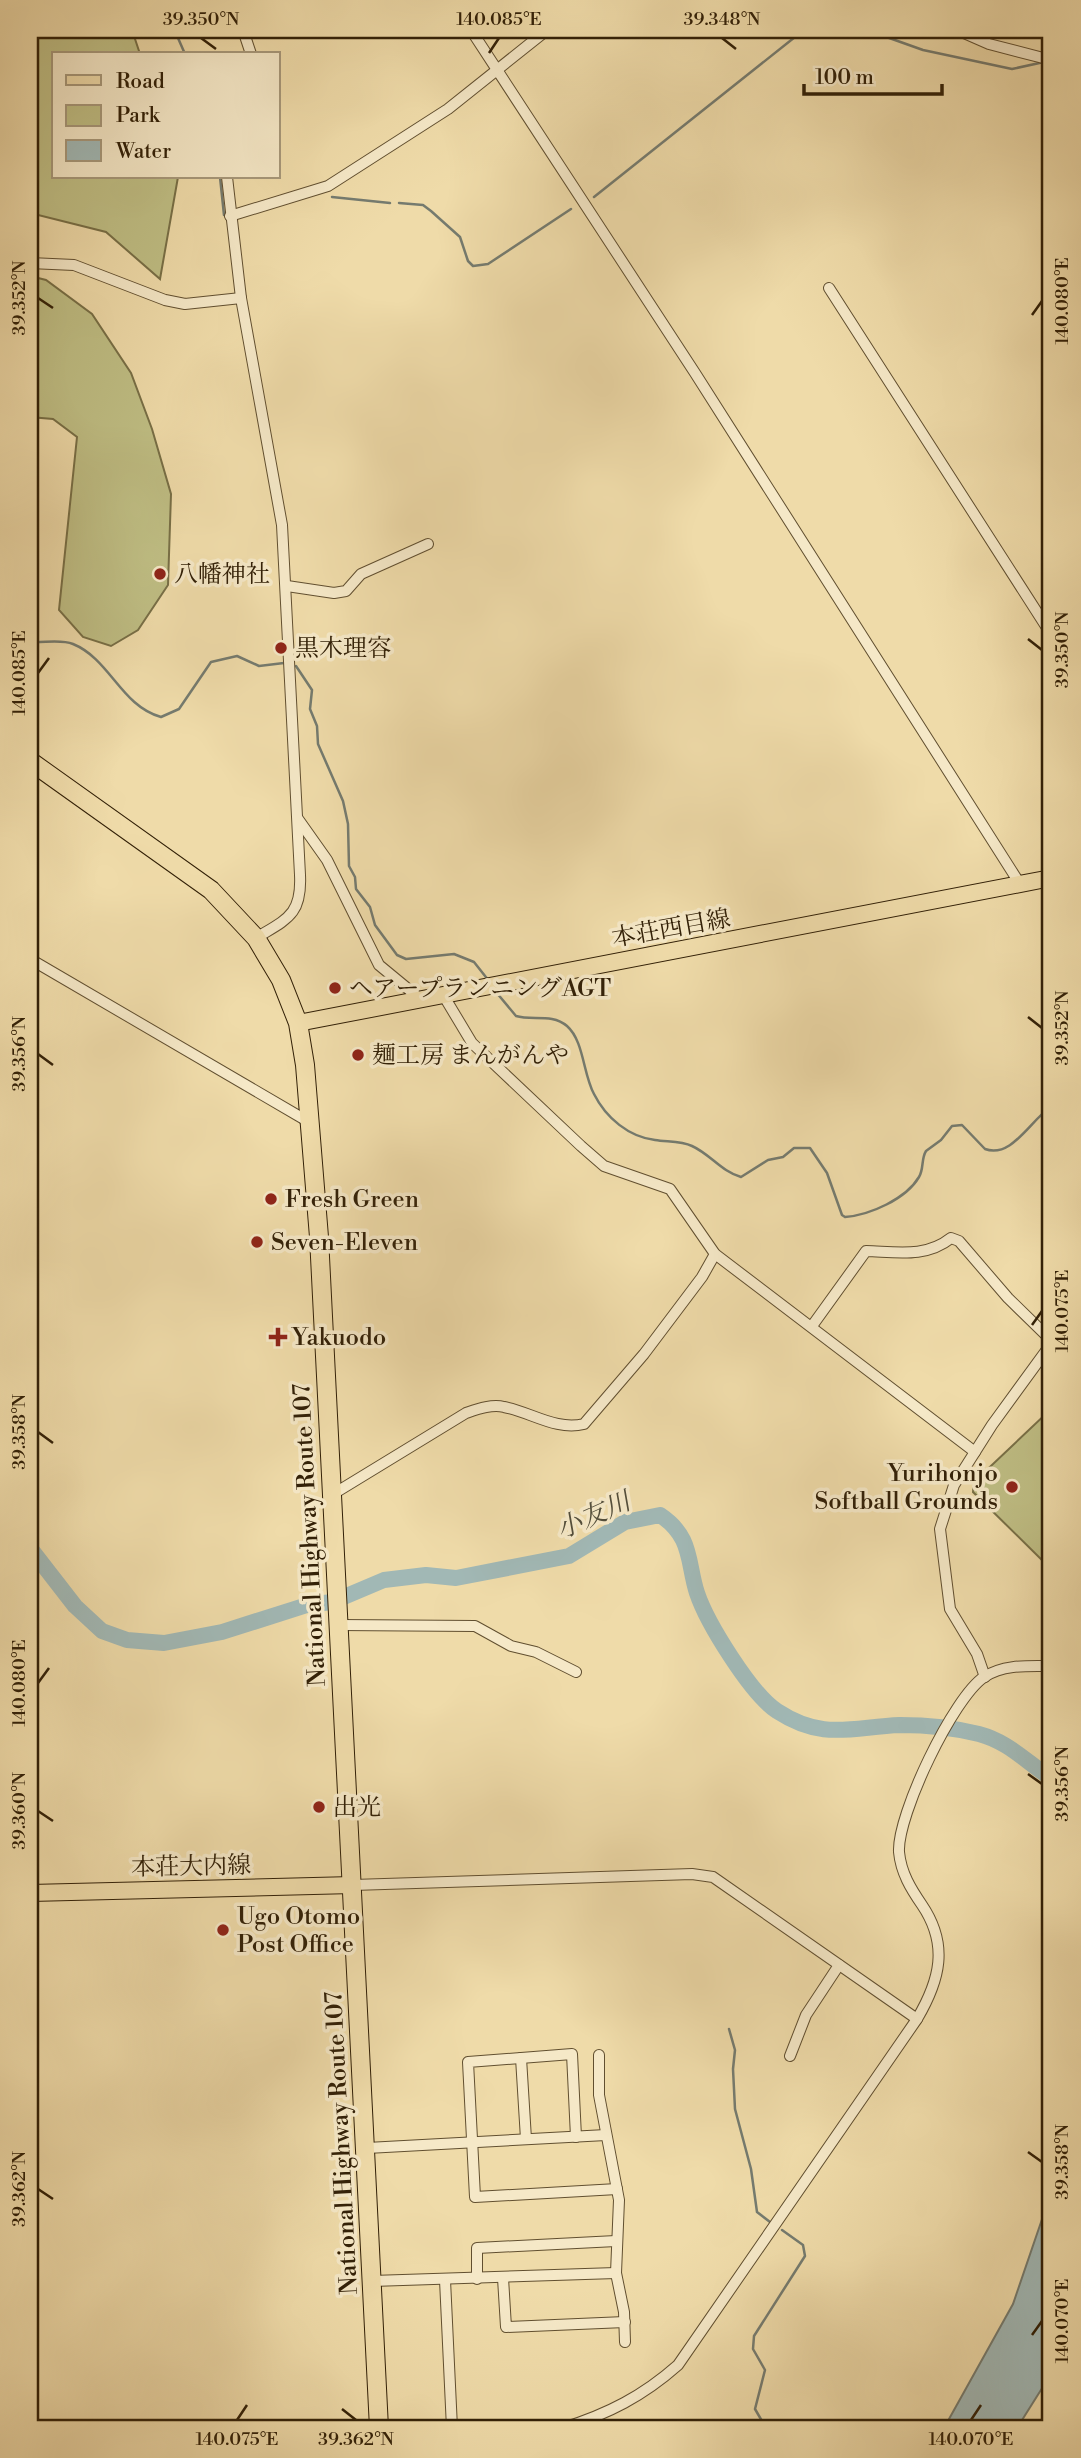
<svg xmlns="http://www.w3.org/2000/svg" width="1081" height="2458" font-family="'Libre Bodoni','Noto Serif JP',serif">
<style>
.green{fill:#bfbe84;stroke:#786f46;stroke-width:2}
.water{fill:#a1b8b5;stroke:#757b6f;stroke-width:2}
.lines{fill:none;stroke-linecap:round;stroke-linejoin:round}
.stream{stroke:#757b6f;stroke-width:2.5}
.river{stroke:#a1b8b5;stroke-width:16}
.street-casing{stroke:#614f30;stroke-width:12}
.primary-casing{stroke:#322007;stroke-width:18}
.highway-casing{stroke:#322007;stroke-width:20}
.street{stroke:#f5e8c7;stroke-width:10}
.primary{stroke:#efdba9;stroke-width:16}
.highway{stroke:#efdba9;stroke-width:18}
.ticks{fill:none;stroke:#322007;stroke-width:2.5}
.poi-dot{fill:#8f2418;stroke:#f5e8c7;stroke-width:2.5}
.labels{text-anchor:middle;stroke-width:7;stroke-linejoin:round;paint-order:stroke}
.poi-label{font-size:24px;fill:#322007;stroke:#f5e8c7;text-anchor:start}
.street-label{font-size:24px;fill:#322007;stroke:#f5e8c7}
.water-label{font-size:26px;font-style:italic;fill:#534e3b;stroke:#f5e8c7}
.neatline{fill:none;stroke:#322007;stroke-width:2.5}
.ticks-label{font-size:18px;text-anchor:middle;fill:#322007}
</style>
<rect width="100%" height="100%" fill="#efdba9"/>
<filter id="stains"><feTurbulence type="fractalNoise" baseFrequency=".00286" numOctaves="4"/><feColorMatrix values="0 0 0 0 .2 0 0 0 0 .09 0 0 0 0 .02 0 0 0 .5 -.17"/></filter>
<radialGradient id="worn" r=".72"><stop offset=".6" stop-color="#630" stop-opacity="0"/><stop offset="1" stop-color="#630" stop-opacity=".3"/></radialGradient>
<g class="green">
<polygon points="30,30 132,30 140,54 54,54 54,177 178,177 160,279 106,232 30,213"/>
<polygon points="30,276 46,280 92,314 131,373 152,429 171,494 168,585 138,630 111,646 83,637 59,610 77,437 53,419 30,417"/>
<polygon points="1051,1409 1051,1569 973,1492 974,1482"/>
</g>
<polygon class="water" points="1051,2193 1051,2374 1017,2428 944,2428 1013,2304"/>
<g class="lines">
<g class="stream">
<polyline points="167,30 178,38 185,54"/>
<polyline points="829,30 878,34 923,50 1012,69 1044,62"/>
<polyline points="220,177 224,215"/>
<polyline points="332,197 390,203"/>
<polyline points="594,197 795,37 815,30"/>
<polyline points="399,203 423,205 431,211 460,237 468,261 473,266 488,264 571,209"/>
<path d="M30 642C44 643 61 639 73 644 110 659 121 706 161 717L179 709 211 662 237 656 259 666 284 663"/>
<polyline points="296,666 312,690 310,709 317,726 318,744 343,801 348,824 349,866 355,877 356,889 370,907 375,925 397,955 406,959 454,954 474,962 489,981"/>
<path d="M496 992 516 1016C532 1021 552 1013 567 1026 584 1041 583 1074 594 1094 606 1118 629 1137 655 1140 667 1142 681 1141 692 1146 710 1154 722 1172 741 1177L768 1160 783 1157 794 1148H810L827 1173 842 1215 845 1217C870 1215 906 1199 919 1177 924 1169 921 1159 926 1151L941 1140 952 1126 962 1125 985 1149C1012 1159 1031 1119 1051 1107"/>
<polyline points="729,2029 735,2050 733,2069 735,2109 751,2169 757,2212 770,2222"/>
<polyline points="766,2428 755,2409 765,2370 753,2349 754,2336 805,2256 803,2245 782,2230"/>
</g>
<path class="river" d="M30 1548 75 1606 102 1631 127 1640 164 1643 222 1632 307 1605 332 1602 384 1580 426 1575 456 1578 569 1556 625 1522 660 1515C693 1537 687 1562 697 1593 707 1623 751 1694 777 1711 823 1741 851 1727 900 1725 925 1725 955 1728 979 1734 1009 1742 1026 1762 1051 1778"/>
<g class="street-casing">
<g id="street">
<polyline points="243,30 251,54"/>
<polyline points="471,30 695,373 1020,884"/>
<polyline points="957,30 989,44 1051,60"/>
<path d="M227 177 241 298 282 525 300 875C302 915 287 919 256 938"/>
<polyline points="230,216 328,186 448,109 547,30"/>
<polyline points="30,263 74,265 165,300 185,304 241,298"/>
<polyline points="829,288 1051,634"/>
<polyline points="287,586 334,593 346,591 361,574 428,544"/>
<polyline points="298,819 327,860 379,965 419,998"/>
<polyline points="30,959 309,1122"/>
<polyline points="442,993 472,1043 581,1146 604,1166 670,1189 715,1254 975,1452"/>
<path d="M812 1326 866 1251C897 1252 926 1258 951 1238L959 1241 1008 1298 1051 1340"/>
<path d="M330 1496 466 1413C478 1409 492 1404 504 1407 531 1412 556 1431 584 1424L644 1354 702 1277 715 1254"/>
<polyline points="339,1625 475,1626 511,1646 536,1652 576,1672"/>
<polyline points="985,1677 977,1654 950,1609 940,1529 954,1485 992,1425 1051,1344"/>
<polyline points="353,1885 692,1874 713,1877 917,2019"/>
<polyline points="599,2055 599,2095 619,2200 616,2273 624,2312 625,2342"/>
<polyline points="790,2056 806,2015 839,1965"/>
<polyline points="521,2058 526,2139"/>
<polyline points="576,2137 572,2054 468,2062 475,2197 617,2189"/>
<polyline points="367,2148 606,2135"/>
<polyline points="503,2278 506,2327 625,2322"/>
<polyline points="477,2279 477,2248 616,2241"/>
<polyline points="445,2280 452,2428"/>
<polyline points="372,2281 616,2273"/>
<path d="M563 2428C608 2414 643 2396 678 2365L917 2019C940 1980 949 1945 922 1905 911 1889 901 1873 899 1852 897 1815 953 1698 984 1677 1004 1664 1029 1666 1051 1666"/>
</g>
</g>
<g class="primary-casing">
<g id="primary">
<polyline points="298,1023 1051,878"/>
<polyline points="30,1893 353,1885"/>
</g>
</g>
<g class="highway-casing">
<polyline id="highway" points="30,761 211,890 256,938 281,980 298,1023 305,1065 319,1237 379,2428"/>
</g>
<use href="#street" class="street"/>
<use href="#primary" class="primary"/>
<use href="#highway" class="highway"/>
</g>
<path class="ticks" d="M201 38 216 49M722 38 736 49M489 53 499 38M38 298 53 308M1032 315 1042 301M1028 639 1042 650M38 673 49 658M1028 1017 1042 1028M38 1054 53 1065M1032 1325 1042 1311M38 1432 53 1443M38 1683 49 1668M1028 1774 1042 1784M38 1811 53 1821M1028 2152 1042 2162M38 2189 53 2199M1032 2335 1042 2321M342 2409 356 2420M237 2420 247 2405M971 2420 981 2405"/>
<g class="poi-dot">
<circle cx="160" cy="574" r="7"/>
<circle cx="281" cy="648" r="7"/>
<circle cx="335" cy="988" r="7"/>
<circle cx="358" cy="1055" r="7"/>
<circle cx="271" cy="1199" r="7"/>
<circle cx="257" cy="1242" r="7"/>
<path d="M274.5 1326.5h7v7h7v7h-7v7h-7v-7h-7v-7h7z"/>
<circle cx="1012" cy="1487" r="7"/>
<circle cx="319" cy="1807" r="7"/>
<circle cx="223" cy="1930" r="7"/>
</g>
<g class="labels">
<g class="poi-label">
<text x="174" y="582">八幡神社</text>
<text x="295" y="656">黒木理容</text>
<text x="349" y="996">ヘアープランニングAGT</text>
<text x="372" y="1063">麺工房 まんがんや</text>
<text x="285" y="1207">Fresh Green</text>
<text x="271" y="1250">Seven-Eleven</text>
<text x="292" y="1345">Yakuodo</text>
<text x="998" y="1481" text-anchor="end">Yurihonjo<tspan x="998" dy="28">Softball Grounds</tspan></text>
<text x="333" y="1815">出光</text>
<text x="237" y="1924">Ugo Otomo<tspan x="237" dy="28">Post Office</tspan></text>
</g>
<g class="street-label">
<text transform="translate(671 928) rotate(-10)" y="8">本荘西目線</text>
<text transform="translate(309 1535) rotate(-93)" y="8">National Highway Route 107</text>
<text transform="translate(191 1866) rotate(-1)" y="8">本荘大内線</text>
<text transform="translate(341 2143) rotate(-93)" y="8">National Highway Route 107</text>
</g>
<g class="water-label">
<text transform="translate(593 1515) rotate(-24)" y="9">小友川</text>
</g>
</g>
<rect width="1081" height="2458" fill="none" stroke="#efdba9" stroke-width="77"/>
<rect x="52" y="52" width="228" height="126" fill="#f5e8c7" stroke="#a7987a" stroke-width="2"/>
<rect x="66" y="75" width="35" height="10" fill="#efdba9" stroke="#a7987a" stroke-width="2"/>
<text x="116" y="88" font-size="21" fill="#322007">Road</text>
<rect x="66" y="105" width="35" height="21" fill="#bfbe84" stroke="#a7987a" stroke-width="2"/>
<text x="116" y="122" font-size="21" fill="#322007">Park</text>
<rect x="66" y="140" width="35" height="21" fill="#a1b8b5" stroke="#a7987a" stroke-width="2"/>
<text x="116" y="158" font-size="21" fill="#322007">Water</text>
<path d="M804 84v10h138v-10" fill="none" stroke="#322007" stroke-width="3.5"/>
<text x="815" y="84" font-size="21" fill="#322007" stroke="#f5e8c7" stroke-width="5" paint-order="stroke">100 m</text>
<rect x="38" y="38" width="1004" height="2382" class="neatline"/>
<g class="ticks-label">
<text x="201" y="25">39.350°N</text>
<text x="499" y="25">140.085°E</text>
<text x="722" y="25">39.348°N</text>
<text transform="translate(19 298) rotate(-90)" y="6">39.352°N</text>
<text transform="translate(1062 301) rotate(-90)" y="6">140.080°E</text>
<text transform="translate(1062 650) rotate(-90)" y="6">39.350°N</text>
<text transform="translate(19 673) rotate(-90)" y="6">140.085°E</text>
<text transform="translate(1062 1028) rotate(-90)" y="6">39.352°N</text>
<text transform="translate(19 1054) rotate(-90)" y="6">39.356°N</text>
<text transform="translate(1062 1311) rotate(-90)" y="6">140.075°E</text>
<text transform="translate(19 1432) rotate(-90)" y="6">39.358°N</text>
<text transform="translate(19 1683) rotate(-90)" y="6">140.080°E</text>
<text transform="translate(1062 1784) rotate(-90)" y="6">39.356°N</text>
<text transform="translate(19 1811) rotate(-90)" y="6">39.360°N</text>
<text transform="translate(1062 2162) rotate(-90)" y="6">39.358°N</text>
<text transform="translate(19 2189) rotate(-90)" y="6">39.362°N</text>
<text transform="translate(1062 2321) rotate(-90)" y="6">140.070°E</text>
<text x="237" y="2445">140.075°E</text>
<text x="356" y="2445">39.362°N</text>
<text x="971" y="2445">140.070°E</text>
</g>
<rect width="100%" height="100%" filter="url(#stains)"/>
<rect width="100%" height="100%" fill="url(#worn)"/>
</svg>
